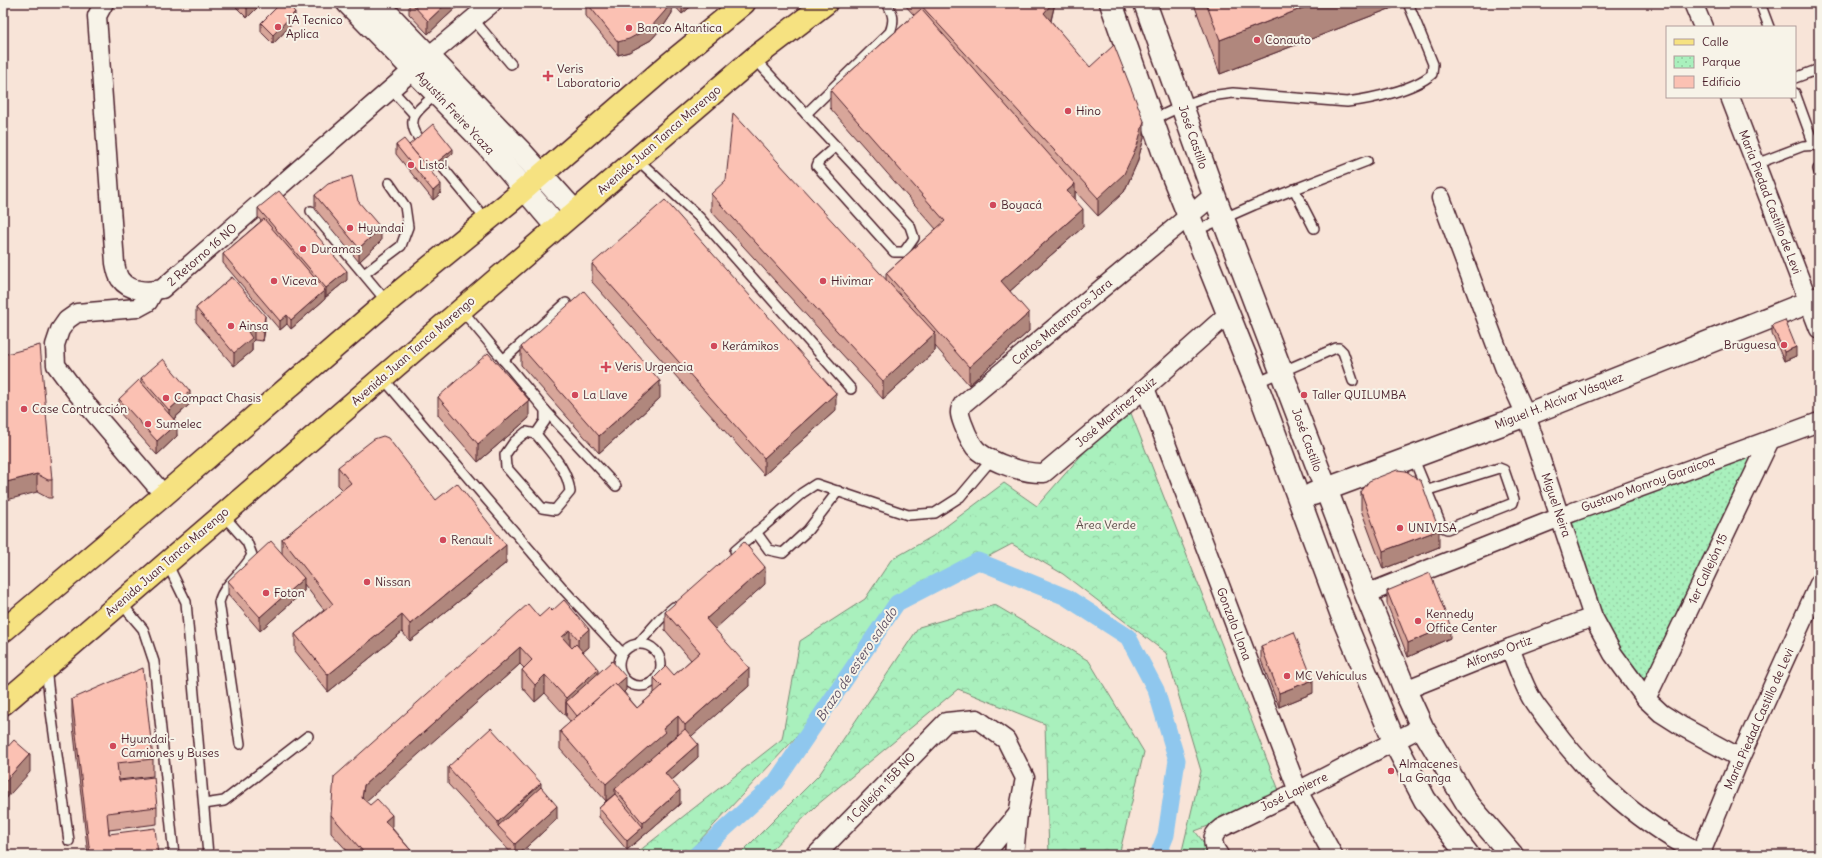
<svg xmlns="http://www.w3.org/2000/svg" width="1822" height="858" font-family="Delius,sans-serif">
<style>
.forest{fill:url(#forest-crowns);stroke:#7a8874}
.park{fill:url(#park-dots);stroke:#7a8874}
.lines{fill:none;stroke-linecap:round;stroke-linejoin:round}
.canal{stroke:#8fc7ee;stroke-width:17}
.service-casing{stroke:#4a1f2b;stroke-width:12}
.minor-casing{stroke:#4a1f2b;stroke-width:21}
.tertiary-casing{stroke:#4a1f2b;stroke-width:25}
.secondary-casing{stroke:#4a1f2b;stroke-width:25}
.primary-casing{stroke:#4a1f2b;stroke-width:25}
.service{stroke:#f7f3e8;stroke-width:9}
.minor{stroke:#f7f3e8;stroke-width:18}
.tertiary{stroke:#f7f3e8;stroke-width:22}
.secondary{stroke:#f7f3e8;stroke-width:22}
.primary{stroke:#f6e281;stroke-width:22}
.wall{fill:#d8a69a;stroke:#4a1f2b;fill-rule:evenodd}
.shaded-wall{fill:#b0877d;stroke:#4a1f2b}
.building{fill:#fbc1b3;stroke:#4a1f2b}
.poi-dot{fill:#d1495b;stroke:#f7f3e8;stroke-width:1.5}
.labels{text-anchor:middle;stroke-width:4;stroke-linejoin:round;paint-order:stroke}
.poi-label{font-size:12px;fill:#4a1f2b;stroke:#f7f3e8;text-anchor:start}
.street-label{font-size:12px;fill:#4a1f2b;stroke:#f7f3e8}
.park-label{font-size:12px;fill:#625350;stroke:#f7f3e8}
.water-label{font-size:13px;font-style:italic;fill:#5f5166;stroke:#f7f3e8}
</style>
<defs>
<pattern id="forest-crowns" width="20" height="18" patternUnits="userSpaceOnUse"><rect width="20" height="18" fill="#a9f0bd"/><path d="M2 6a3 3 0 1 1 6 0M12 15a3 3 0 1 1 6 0" fill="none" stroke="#93cda3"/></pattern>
<pattern id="park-dots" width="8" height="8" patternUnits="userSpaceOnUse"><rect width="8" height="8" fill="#a9f0bd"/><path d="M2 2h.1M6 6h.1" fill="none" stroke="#93cda3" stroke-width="1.8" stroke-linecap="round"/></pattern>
</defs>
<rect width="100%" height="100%" fill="#f8e4d8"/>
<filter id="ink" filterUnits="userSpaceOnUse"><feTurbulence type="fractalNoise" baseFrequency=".025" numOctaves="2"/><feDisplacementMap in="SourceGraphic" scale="8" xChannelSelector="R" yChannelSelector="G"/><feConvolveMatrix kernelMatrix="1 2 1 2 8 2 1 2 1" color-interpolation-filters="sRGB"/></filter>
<g filter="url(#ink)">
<g class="forest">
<polygon points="1127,403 1282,798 1195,831 1213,855 1181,855 1201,771 1166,653 1063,574 1012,544 887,610 827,704 686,855 634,855 782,739 800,641 865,599 891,560 933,536 1004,483 1037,506"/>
<polygon points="995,605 1089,661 1144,752 1119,855 1049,855 1045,724 958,689 817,805 766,855 739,855 819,775 919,627"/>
</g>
<polygon class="park" points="1760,444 1644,680 1616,643 1597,605 1565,516"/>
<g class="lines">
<polyline class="canal" points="696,855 775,783 897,603 978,561 1066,597 1128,637 1156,690 1177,760 1166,835 1158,855"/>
<g class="service-casing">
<g id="service">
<polyline points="1760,3 1769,27"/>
<polyline points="473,19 511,64"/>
<polyline points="754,58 910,226 914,238 904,252 894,252 817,166 819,161 836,146"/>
<polyline points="1795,78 1819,69"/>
<polyline points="391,89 414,114"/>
<polyline points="1795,93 1814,145"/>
<path d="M806 114 890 32C895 20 893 14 887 3"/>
<path d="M1152 120 1182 106 1210 96 1233 93 1347 102C1371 99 1414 90 1432 74L1433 64 1408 3"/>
<path d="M420 140C403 117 419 110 436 94"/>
<polyline points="637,159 699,217 851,389"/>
<polyline points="440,164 487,221"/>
<polyline points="1756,164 1803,146 1819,145"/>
<polyline points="1818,169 1819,172"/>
<polyline points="1294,189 1314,228"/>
<polyline points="311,211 387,302"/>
<polyline points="1195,231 1254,205 1367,161"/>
<polyline points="364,274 401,246 408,227 405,206 389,183"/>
<path d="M461 309 545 410V421L536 434 526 432 514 442 505 455 506 467 542 508 555 510 570 492C568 469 550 452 536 434"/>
<polyline points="503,360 566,303"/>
<polyline points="382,377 565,591 622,653"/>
<polyline points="1256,383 1336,348 1339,348 1343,352 1353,381"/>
<polyline points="545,410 616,486"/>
<polyline points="1413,457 1442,527 1447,529 1513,503 1514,499 1504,470 1499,468 1428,490"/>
<path d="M223 515 247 542 252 555C244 572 224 583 219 602L240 744"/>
<polyline points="756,532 769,550 783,553 808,530 838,491"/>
<polyline points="735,551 802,493 816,484 908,515 935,513 960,497 992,459"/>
<polyline points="167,563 186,602 208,855"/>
<polyline points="120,602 143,629 154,662 174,855"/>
<polyline points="639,643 660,619 674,607"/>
<circle cx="640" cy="665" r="21"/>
<polyline points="46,668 51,712 69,841"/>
<polyline points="204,804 224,801 308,736"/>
</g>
</g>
<g class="minor-casing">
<g id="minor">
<path d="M104 3 97 16 115 263C116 268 117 275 120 279 129 292 148 292 162 289L414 69"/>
<polyline points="1693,3 1703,27"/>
<polyline points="429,56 492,3"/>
<polyline points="1730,97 1819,329"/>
<path d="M1214 195 963 404C958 411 960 416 963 424 966 432 971 445 978 451 993 463 1025 474 1044 473L1145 388 1228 314"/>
<polyline points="1441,198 1505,369 1526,415 1593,617 1613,654 1646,699 1661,713 1683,727 1740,758"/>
<polyline points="154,291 148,302 137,308 77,313 67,320 60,330 55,345 56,365 76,392 164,495"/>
<polyline points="1145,388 1298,791 1333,855"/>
<polyline points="1366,594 1573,512 1819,422"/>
<path d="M1510 648C1517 665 1523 685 1533 701 1538 709 1545 717 1551 725 1590 779 1643 827 1704 855"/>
<polyline points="1405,690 1510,648 1593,617"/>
<polyline points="1646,699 1770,440"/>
<polyline points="816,855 946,722 977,719 1006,740 1025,778 1018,814 1014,855"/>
<polyline points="984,855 1018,814"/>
<path d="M1219 855C1212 845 1210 836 1221 828L1298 791 1422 727"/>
<polyline points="1700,855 1740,758 1819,584"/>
</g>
</g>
<g class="tertiary-casing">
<g id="tertiary">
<polyline points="1111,3 1164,154 1256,383 1343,618 1394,741 1425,800 1468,855"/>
<polyline points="1145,3 1214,195 1366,594 1405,690 1422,727 1467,803 1512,855"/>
<polyline points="1313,494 1526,415 1819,298"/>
</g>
</g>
<g class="secondary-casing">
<g id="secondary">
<polyline points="348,3 487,145 557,227"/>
<polyline points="377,3 522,153 575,212"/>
</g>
</g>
<g class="primary-casing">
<g id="primary">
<polyline points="3,631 164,495 387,302 512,200 668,65 744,3"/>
<polyline points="3,704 754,58 826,3"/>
</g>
</g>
<use href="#service" class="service"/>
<use href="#minor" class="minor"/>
<use href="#tertiary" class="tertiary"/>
<use href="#secondary" class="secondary"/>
<use href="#primary" class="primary"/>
</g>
<g class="wall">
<polygon points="236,3 262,3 247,18 236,7"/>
<polygon points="409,3 461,3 428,34 409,14"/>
<polygon points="586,3 672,3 672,13 665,24 651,40 629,52 618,55 586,16"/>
<polygon points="672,3 695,3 682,14"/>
<polygon points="903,3 996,3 998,4 1055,3 1051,21 1144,138 1137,163 1124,192 1098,216 1075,191 1075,201 1083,227 1010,291 1029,331 969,385 935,346 935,351 883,399 711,211 711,194 886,280 886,273 936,229 830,108 830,90 914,15"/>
<polygon points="1195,3 1397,3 1397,6 1220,74 1195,7"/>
<polygon points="295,21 273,44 261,32 261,23"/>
<polygon points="396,145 409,145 453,153 431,172 441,193 433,200 396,154"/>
<polygon points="315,195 358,201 381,241 359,262 315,209"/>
<polygon points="258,208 347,280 326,297 325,296 325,299 291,329 287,324 280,330 223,263 223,254 261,221 258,217"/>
<polygon points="592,264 836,410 764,475 592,282"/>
<polygon points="232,277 265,330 263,341 254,340 252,342 252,351 234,366 196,322 196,308"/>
<polygon points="1772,325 1796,356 1784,361 1772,334"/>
<polygon points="521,347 660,398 599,453 521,365"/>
<polygon points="3,355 52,480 52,498 48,498 37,492"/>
<polygon points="141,378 190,404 174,419 177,436 157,455 119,412 119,399 141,383"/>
<polygon points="438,397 529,418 478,462 438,415"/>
<polygon points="338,467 436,500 506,563 410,641 402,632 328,692 295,651 295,634 324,610 304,584 304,591 260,631 228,594 228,581 282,554 282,539 343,490 338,485"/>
<polygon points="1361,492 1439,547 1383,569 1361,510"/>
<path d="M765 584 714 629 749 686 691 736 698 757 672 780 680 804 627 850 599 817V808L606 801 560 749V731L571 722 545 693 535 702 522 687V670L524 668 520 664 365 801 392 828 415 855H351L331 833V815L539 617 552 611 589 647 583 652 598 674 626 690 624 692 637 708 654 693V678L674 675 691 660 665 630V612ZM678 734V735L665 746V745Z"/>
<polygon points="1387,591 1450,638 1408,657 1387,604"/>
<polygon points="1261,646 1313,693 1279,707 1261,660"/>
<polygon points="72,699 153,759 153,776 119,780 119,781 157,807 157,824 109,830 109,834 158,855 88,855 72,717"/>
<polygon points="448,767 541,787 557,819 518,855 513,855 448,784"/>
</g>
<g class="shaded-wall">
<polygon points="253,3 262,3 247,18 247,9"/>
<polygon points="447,3 461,3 428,34 428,21"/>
<polygon points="670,3 672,3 672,13 665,24 651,40 629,52 618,55 618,42"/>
<polygon points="682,3 695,3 682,14"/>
<polygon points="1051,3 1055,3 1050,24 1044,13"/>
<polygon points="1316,3 1397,3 1397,6 1220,74 1220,40"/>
<polygon points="295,12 295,21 273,44 273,35"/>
<polygon points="1144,121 1144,138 1137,163 1124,192 1098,216 1098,198"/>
<polygon points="453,149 453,153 427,176 427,171"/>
<polygon points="441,184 441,193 433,200 433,191"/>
<polygon points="1075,184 1075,201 1067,191"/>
<polygon points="1083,209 1083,227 1001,299 1001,281"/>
<polygon points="381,228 381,241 359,262 359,248"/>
<polygon points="347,271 347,280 326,297 326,288"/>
<polygon points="325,290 325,299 291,329 291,320"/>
<polygon points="1029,313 1029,331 969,385 969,367"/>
<polygon points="287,315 287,324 280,330 280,321"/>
<polygon points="265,316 265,330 263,341 263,328"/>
<polygon points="254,327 254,340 252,342 252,351 234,366 234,353 248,332"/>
<polygon points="935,333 935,351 883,399 883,381"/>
<polygon points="1796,347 1796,356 1784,361 1784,352"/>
<polygon points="660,381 660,398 599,453 599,436"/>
<polygon points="190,391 190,404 169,423 169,410"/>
<polygon points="836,393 836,410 764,475 764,458"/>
<polygon points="529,400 529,418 478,462 478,444"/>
<polygon points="177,423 177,436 157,455 157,441"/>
<polygon points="37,474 37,492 3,501 3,483"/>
<polygon points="1439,530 1439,547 1383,569 1383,551"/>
<polygon points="506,545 506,563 410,641 410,624"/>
<polygon points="765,567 765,584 706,637 706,619"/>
<polygon points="304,578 304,591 260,631 260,617"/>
<polygon points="402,615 402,632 328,692 328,675"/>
<polygon points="1450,625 1450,638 1408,657 1408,643"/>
<polygon points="589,629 589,647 578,656 578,639"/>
<polygon points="570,630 570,647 562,637"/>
<polygon points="520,647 520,664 364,803 362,798 364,785"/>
<polygon points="749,668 749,686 685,742 685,725"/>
<polygon points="598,669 598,687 566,702 566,716 566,698"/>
<polygon points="545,675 545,693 535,702 535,685"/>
<polygon points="626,677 626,690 579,732 579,718"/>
<polygon points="1313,680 1313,693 1279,707 1279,693"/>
<polygon points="678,716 678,734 665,745 665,749 615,789 615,794 606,801 606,784 663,729"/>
<polygon points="698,744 698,757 665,786 665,773"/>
<polygon points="30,754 30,772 3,802 3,784"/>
<polygon points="541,783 541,801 498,826 498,822"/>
<polygon points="680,790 680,804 627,850 627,841 643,827 643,823"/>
<polygon points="557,806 557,819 518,855 515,855 515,844"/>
<polygon points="392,815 392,833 385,821"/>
</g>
<g class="building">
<polygon points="241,3 253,3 247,9"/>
<polygon points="281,3 286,3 295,12 273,35 261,23"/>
<polygon points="411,3 447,3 428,21"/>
<polygon points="587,3 670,3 665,11 651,27 629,39 618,42"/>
<polygon points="919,3 996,3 998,4 1003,4 1005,3 1051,3 1050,6 1044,13 1090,67 1114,45 1144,121 1137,146 1124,174 1098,198"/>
<polygon points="1206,3 1316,3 1220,40"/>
<polygon points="921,9 1075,184 1067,191 1083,209 1001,281 1029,313 969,367 886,273 945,221 830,90"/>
<polygon points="733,113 935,333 883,381 711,194 726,180"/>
<polygon points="433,124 453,149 429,169 409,145"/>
<polygon points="404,139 441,184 433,191 396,145"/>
<polygon points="352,176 358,201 381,228 359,248 315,195 328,184"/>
<polygon points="279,191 347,271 326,288 258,208"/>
<polygon points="665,200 836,393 764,458 592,264"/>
<polygon points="264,219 325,290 291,320 287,315 280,321 223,254"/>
<polygon points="232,277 265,316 263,328 254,327 248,332 252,338 234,353 196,308"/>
<polygon points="584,291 660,381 599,436 521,347"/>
<polygon points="1785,320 1796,347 1784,352 1772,325"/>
<polygon points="40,345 52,480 48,480 37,474 3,483 3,355"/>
<polygon points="488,353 529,400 478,444 438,397"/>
<polygon points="163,359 190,391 169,410 141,378"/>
<polygon points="139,380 177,423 157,441 119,399"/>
<polygon points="383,436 388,438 436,500 457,483 506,545 410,624 402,615 328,675 295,634 333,604 282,539 351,483 338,467 374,439"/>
<polygon points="1397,470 1406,471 1421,481 1439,530 1383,551 1361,492 1369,481"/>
<polygon points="271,541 304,578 260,617 228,581"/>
<polygon points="744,542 765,567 706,619 749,668 685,725 678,716 663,729 665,732 606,784 560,731 615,683 637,708 662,686 654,678 666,666 674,675 700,652 665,612"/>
<polygon points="1430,573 1450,625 1408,643 1387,591"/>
<polygon points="564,600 589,629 578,639 570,630 562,637 572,648 576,644 598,669 566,698 545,675 535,685 522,670 532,660 520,647 364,785 362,798 370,805 377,799 392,815 385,821 415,855 366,855 331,815 334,777 528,604 539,617 549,608 552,611"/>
<polygon points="1294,632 1313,680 1279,693 1261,646"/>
<polygon points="612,661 626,677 617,685 615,683 577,716 566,702"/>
<polygon points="143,668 153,759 117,763 119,781 154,777 157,807 107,813 109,834 155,828 158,855 90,855 72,699"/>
<polygon points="491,728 541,783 498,822 448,767"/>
<polygon points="685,729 698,744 665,773 680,790 643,823 615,789"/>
<polygon points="14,740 30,754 3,784 3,752"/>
<polygon points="541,787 557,806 515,844 498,826"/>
<polygon points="615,794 643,827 627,841 599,808"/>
</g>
</g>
<g class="poi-dot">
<circle cx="278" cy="27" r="4"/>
<circle cx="629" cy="28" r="4"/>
<circle cx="1257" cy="40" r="4"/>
<path d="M546 70h4v4h4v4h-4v4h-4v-4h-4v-4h4z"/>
<circle cx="1068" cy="111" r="4"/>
<circle cx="411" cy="165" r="4"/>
<circle cx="993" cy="205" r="4"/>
<circle cx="350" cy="228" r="4"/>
<circle cx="303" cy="249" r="4"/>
<circle cx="274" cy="281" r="4"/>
<circle cx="823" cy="281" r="4"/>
<circle cx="231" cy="326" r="4"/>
<circle cx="1784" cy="345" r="4"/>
<circle cx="714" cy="346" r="4"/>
<path d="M604 361h4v4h4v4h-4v4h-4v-4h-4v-4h4z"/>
<circle cx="575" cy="395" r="4"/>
<circle cx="1304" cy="395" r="4"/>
<circle cx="166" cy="398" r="4"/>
<circle cx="24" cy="409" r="4"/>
<circle cx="148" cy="424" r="4"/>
<circle cx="1400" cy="528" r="4"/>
<circle cx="443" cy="540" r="4"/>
<circle cx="367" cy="582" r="4"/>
<circle cx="266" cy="593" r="4"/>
<circle cx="1418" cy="621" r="4"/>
<circle cx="1287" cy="676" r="4"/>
<circle cx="113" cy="746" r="4"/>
<circle cx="1391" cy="771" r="4"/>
</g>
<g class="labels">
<g class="poi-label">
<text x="286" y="24">TA Tecnico<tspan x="286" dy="14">Aplica</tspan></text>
<text x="637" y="32">Banco Altantica</text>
<text x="1265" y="44">Conauto</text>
<text x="557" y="73">Veris<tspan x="557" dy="14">Laboratorio</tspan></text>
<text x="1076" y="115">Hino</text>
<text x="419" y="169">Listo!</text>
<text x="1001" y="209">Boyacá</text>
<text x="358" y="232">Hyundai</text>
<text x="311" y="253">Duramas</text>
<text x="282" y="285">Viceva</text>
<text x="831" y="285">Hivimar</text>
<text x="239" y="330">Ainsa</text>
<text x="1776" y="349" text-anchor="end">Bruguesa</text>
<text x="722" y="350">Kerámikos</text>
<text x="615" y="371">Veris Urgencia</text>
<text x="583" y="399">La Llave</text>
<text x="1312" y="399">Taller QUILUMBA</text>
<text x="174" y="402">Compact Chasis</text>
<text x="32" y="413">Case Contrucción</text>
<text x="156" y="428">Sumelec</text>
<text x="1408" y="532">UNIVISA</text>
<text x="451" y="544">Renault</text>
<text x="375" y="586">Nissan</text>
<text x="274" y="597">Foton</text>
<text x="1426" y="618">Kennedy<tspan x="1426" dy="14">Office Center</tspan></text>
<text x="1295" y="680">MC Vehículus</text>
<text x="121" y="743">Hyundai -<tspan x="121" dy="14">Camiones y Buses</tspan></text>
<text x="1399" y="768">Almacenes<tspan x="1399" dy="14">La Ganga</tspan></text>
</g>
<g class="street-label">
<text transform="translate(455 113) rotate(47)" y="4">Agustín Freire Ycaza</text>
<text transform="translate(1193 137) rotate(71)" y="4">José Castillo</text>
<text transform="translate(659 140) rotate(-41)" y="4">Avenida Juan Tanca Marengo</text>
<text transform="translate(1770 202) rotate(69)" y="4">María Piedad Castillo de Levi</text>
<text transform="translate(202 255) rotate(-41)" y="4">2 Retorno 16 NO</text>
<text transform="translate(1062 322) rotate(-40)" y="4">Carlos Matamoros Jara</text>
<text transform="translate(413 351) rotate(-41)" y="4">Avenida Juan Tanca Marengo</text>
<text transform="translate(1559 401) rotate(-21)" y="4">Miguel H. Alcívar Vásquez</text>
<text transform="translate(1116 412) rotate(-40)" y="4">José Martínez Ruiz</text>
<text transform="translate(1307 440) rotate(70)" y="4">José Castillo</text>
<text transform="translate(1648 484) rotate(-20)" y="4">Gustavo Monroy Garaicoa</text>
<text transform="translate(1556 505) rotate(71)" y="4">Miguel Neira</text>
<text transform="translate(167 562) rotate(-41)" y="4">Avenida Juan Tanca Marengo</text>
<text transform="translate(1708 569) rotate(-65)" y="4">1er Callejón 15</text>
<text transform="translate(1234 624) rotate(69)" y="4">Gonzalo Llona</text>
<text transform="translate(1499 652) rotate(-21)" y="4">Alfonso Ortiz</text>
<text transform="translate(1759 719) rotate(-66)" y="4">María Piedad Castillo de Levi</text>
<text transform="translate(881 788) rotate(-46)" y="4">1 Callejón 15B NO</text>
<text transform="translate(1294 792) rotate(-26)" y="4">José Lapierre</text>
</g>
<g class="park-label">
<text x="1106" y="529">Área Verde</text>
</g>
<g class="water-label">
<text transform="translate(856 664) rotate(-56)" y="5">Brazo de estero salado</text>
</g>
</g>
<rect width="1822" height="858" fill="none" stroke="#f7f3e8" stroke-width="16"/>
<rect x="8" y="8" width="1806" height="842" fill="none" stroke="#4a1f2b" stroke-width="1.5" filter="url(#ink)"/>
<rect x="1666" y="26" width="130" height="72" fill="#f7f3e8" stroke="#b29e9c"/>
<rect x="1674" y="39" width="20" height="6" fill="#f6e281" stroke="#b29e9c"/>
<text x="1702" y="46" font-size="12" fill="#4a1f2b">Calle</text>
<rect x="1674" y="56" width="20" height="12" fill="url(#park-dots)" stroke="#b29e9c"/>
<text x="1702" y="66" font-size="12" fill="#4a1f2b">Parque</text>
<rect x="1674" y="76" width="20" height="12" fill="#fbc1b3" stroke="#b29e9c"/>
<text x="1702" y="86" font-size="12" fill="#4a1f2b">Edificio</text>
</svg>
